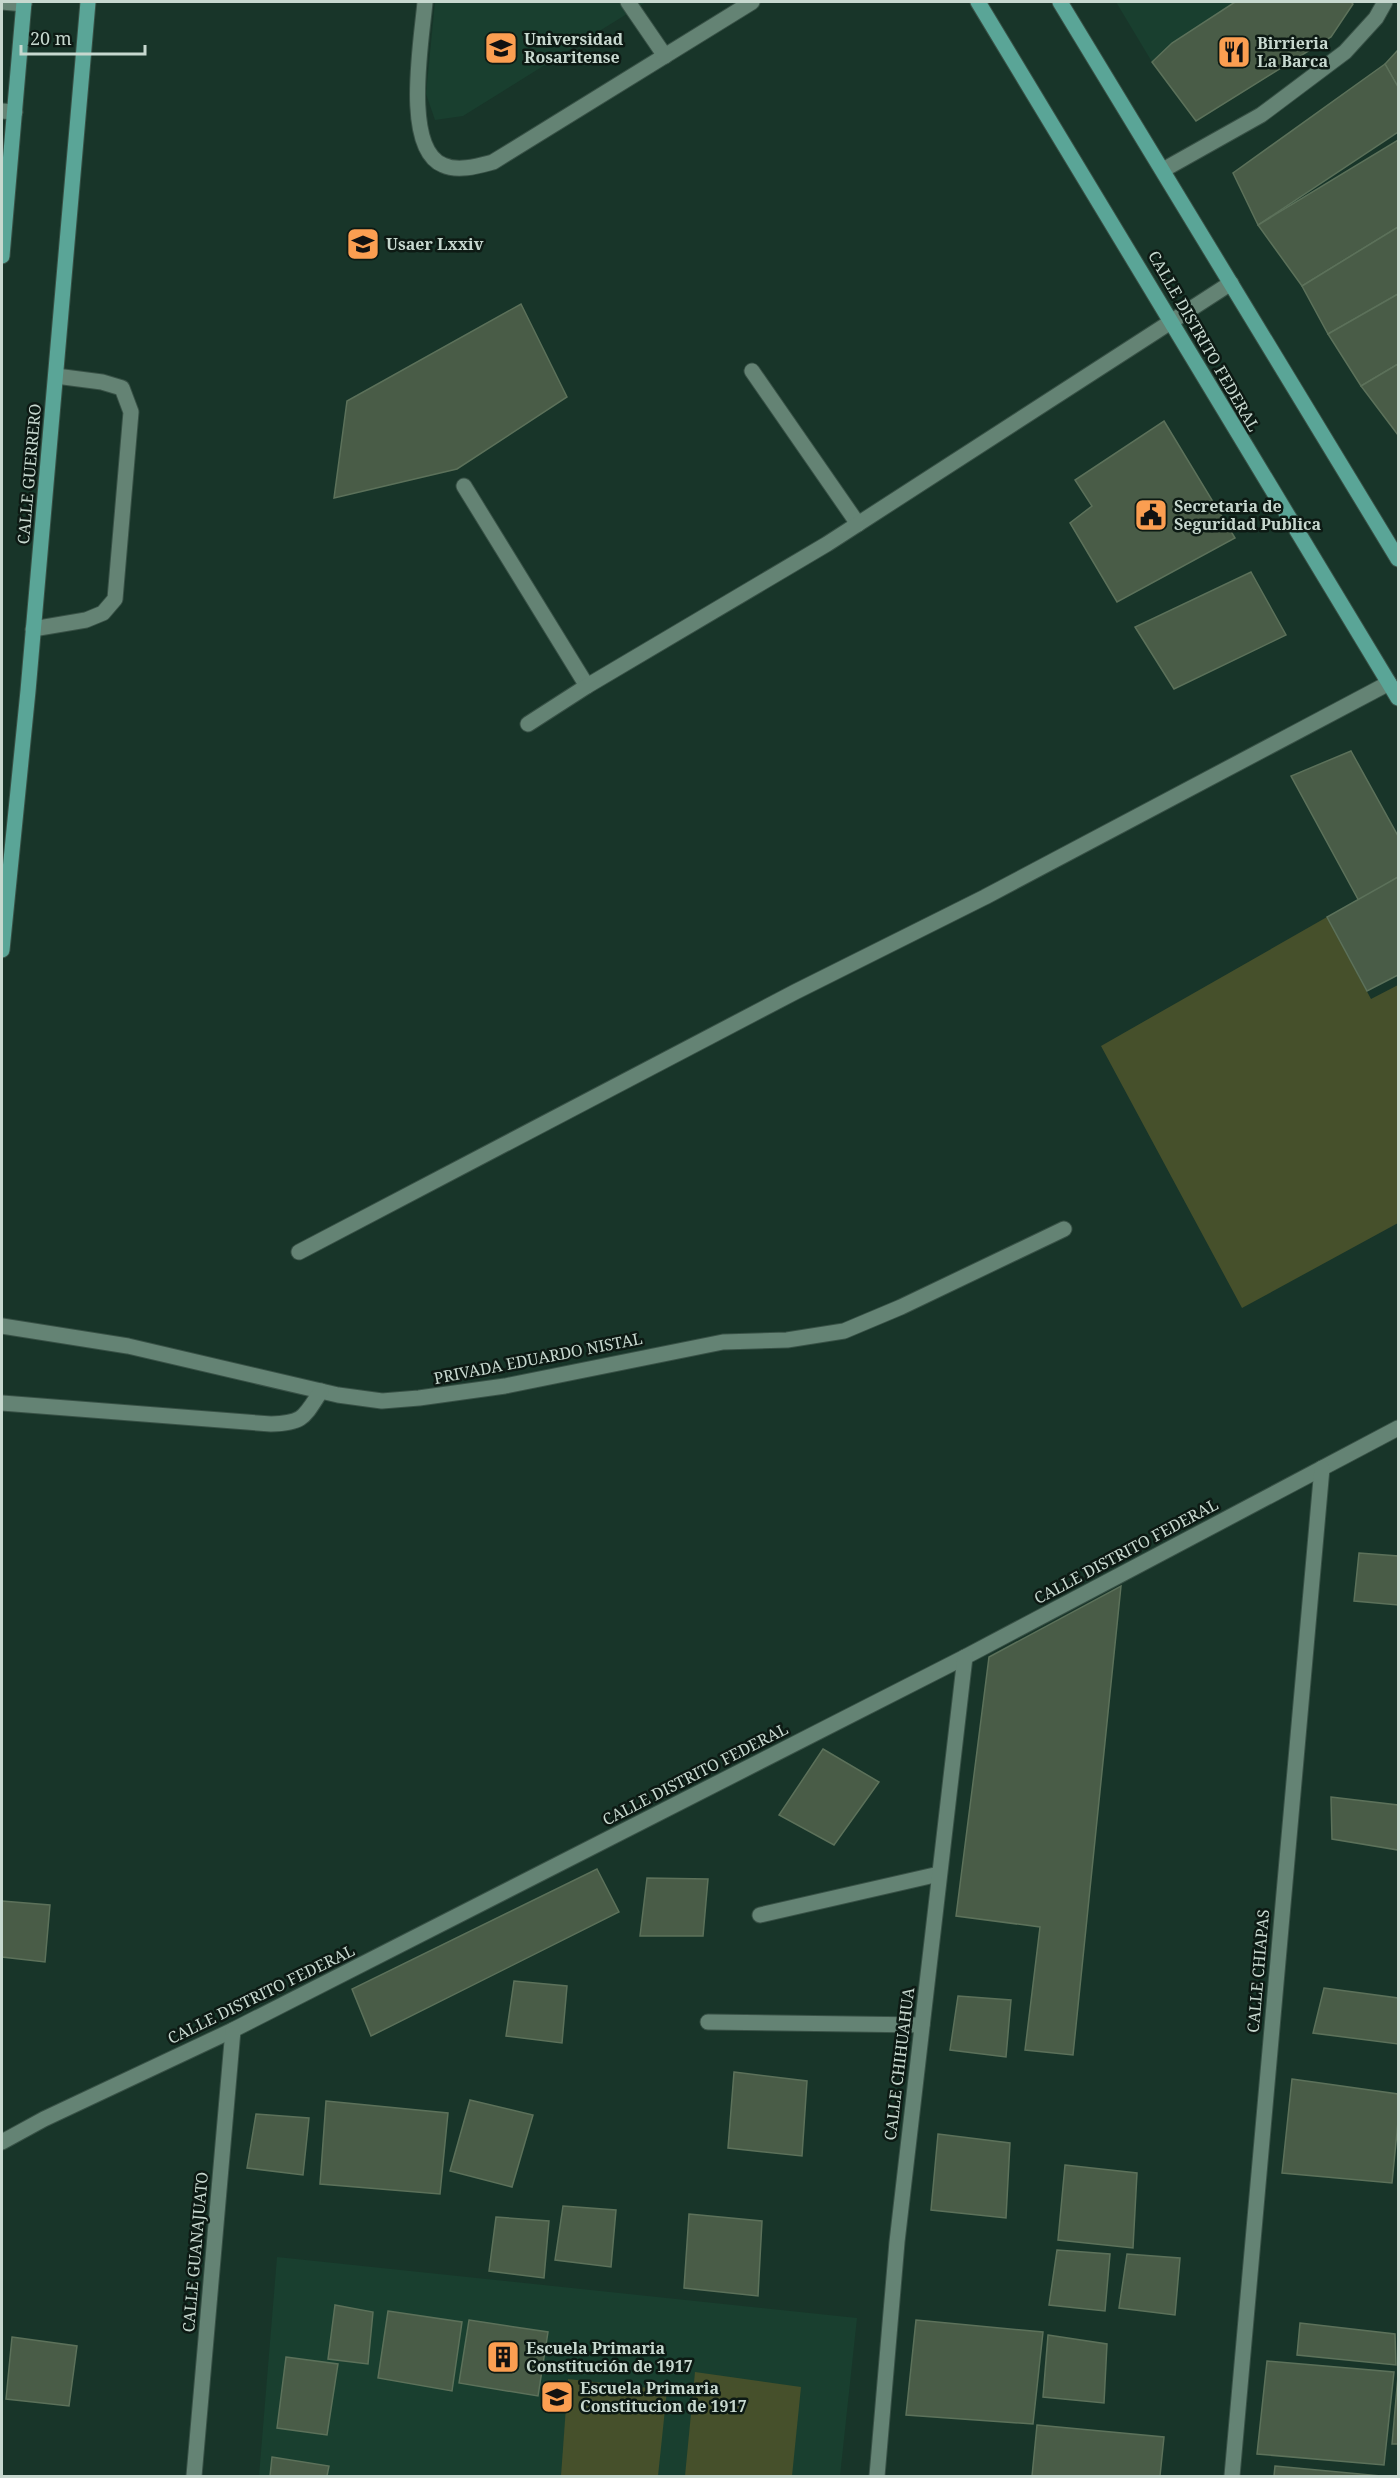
<svg xmlns="http://www.w3.org/2000/svg" width="1400" height="2478" font-family="'Noto Serif',serif">
<style>
.built{fill:#193f2f}
.green{fill:#46502b}
.building{fill:#495c47;stroke:#5c715a;stroke-width:1.5}
.lines{fill:none;stroke-linecap:round;stroke-linejoin:round}
.minor-casing{stroke:#385146;stroke-width:17}
.major-casing{stroke:#385146;stroke-width:17}
.minor{stroke:#648374;stroke-width:15}
.major{stroke:#5aa597;stroke-width:15}
.labels{text-anchor:middle;stroke-width:5;stroke-linejoin:round;paint-order:stroke}
.poi-label{font-size:16px;font-weight:bold;fill:#c7d8cf;stroke:#0d1a14;text-anchor:start}
.street-label{font-size:16px;fill:#c7d8cf;stroke:#0d1a14}
</style>
<rect width="100%" height="100%" fill="#183529"/>
<g class="built">
<polygon points="435,2 646,2 463,116 435,120 426,94"/>
<polygon points="1116,2 1244,2 1152,62"/>
<polygon points="277,2257 857,2318 840,2476 259,2476"/>
</g>
<g class="green">
<polygon points="1327,917 1371,999 1398,985 1398,1223 1242,1308 1101,1046"/>
<polygon points="695,2372 801,2387 792,2476 685,2476"/>
<polygon points="568,2379 667,2390 658,2476 561,2476"/>
</g>
<g class="building">
<polygon points="1235,2 1351,2 1353,4 1331,37 1196,121 1152,62 1172,43"/>
<polygon points="1398,50 1398,87 1385,64"/>
<polygon points="1385,64 1398,87 1398,132 1258,225 1233,173"/>
<polygon points="1398,140 1398,227 1302,286 1258,225"/>
<polygon points="1398,227 1398,294 1328,334 1302,286"/>
<polygon points="1398,294 1398,364 1361,386 1328,334"/>
<polygon points="521,304 567,397 457,469 334,498 347,401"/>
<polygon points="1398,364 1398,435 1361,386"/>
<polygon points="1164,421 1235,538 1117,602 1070,523 1092,506 1075,480"/>
<polygon points="1251,572 1286,635 1174,689 1135,627"/>
<polygon points="1351,751 1398,836 1398,877 1359,901 1291,776"/>
<polygon points="1398,877 1398,975 1367,991 1327,917"/>
<polygon points="1359,1553 1398,1556 1398,1605 1354,1601"/>
<polygon points="1121,1586 1073,2055 1025,2050 1040,1927 956,1916 989,1657"/>
<polygon points="823,1749 879,1782 834,1845 779,1815"/>
<polygon points="1331,1797 1398,1805 1398,1850 1332,1839"/>
<polygon points="597,1869 619,1912 371,2036 352,1989"/>
<polygon points="647,1878 708,1879 703,1936 640,1936"/>
<polygon points="2,1901 50,1905 45,1962 2,1957"/>
<polygon points="514,1981 567,1986 562,2043 506,2036"/>
<polygon points="1324,1988 1398,1998 1398,2044 1313,2033"/>
<polygon points="958,1996 1011,2000 1006,2057 950,2050"/>
<polygon points="734,2072 807,2081 802,2156 728,2148"/>
<polygon points="1292,2079 1398,2094 1398,2122 1392,2183 1282,2173"/>
<polygon points="470,2100 533,2115 512,2187 450,2171"/>
<polygon points="326,2101 448,2113 440,2194 320,2184"/>
<polygon points="256,2114 309,2118 303,2175 247,2168"/>
<polygon points="938,2134 1010,2143 1006,2218 931,2210"/>
<polygon points="1065,2165 1137,2173 1133,2248 1058,2240"/>
<polygon points="563,2206 616,2210 611,2267 555,2260"/>
<polygon points="689,2214 762,2221 758,2296 684,2288"/>
<polygon points="496,2217 549,2221 544,2278 489,2271"/>
<polygon points="1057,2250 1110,2254 1105,2311 1049,2305"/>
<polygon points="1127,2254 1180,2258 1175,2315 1119,2308"/>
<polygon points="335,2305 373,2312 368,2364 328,2359"/>
<polygon points="388,2311 462,2322 452,2391 378,2378"/>
<polygon points="469,2320 548,2332 538,2396 459,2383"/>
<polygon points="916,2320 1043,2332 1033,2424 906,2415"/>
<polygon points="1300,2323 1395,2334 1396,2365 1297,2355"/>
<polygon points="1048,2335 1107,2344 1104,2403 1043,2397"/>
<polygon points="12,2337 77,2346 69,2406 6,2399"/>
<polygon points="286,2357 338,2364 327,2435 277,2428"/>
<polygon points="1267,2361 1394,2372 1384,2465 1257,2454"/>
<polygon points="1398,2376 1398,2444 1392,2444"/>
<polygon points="1037,2425 1164,2437 1160,2476 1032,2476"/>
<polygon points="272,2457 329,2466 327,2476 270,2476"/>
<polygon points="1275,2466 1381,2476 1274,2476"/>
</g>
<g class="lines">
<g class="minor-casing">
<g id="minor">
<polyline points="2,2 24,4"/>
<path d="M425 2C422 38 402 148 443 165 458 172 478 166 493 162L752 2"/>
<polyline points="628,2 665,56"/>
<polyline points="2,111 15,112"/>
<polyline points="1163,170 1261,115 1345,52 1376,18 1385,2"/>
<polyline points="752,371 858,524"/>
<polyline points="464,486 587,686"/>
<polyline points="33,629 86,620 103,613 115,599 131,412 122,388 102,382 56,376"/>
<polyline points="528,724 587,686 827,544 1231,283"/>
<polyline points="299,1252 795,992 985,897 1389,683"/>
<polyline points="2,1326 128,1346 338,1395 382,1401 419,1398 505,1386 723,1342 787,1340 844,1331 901,1307 1064,1229"/>
<path d="M2 1403 271 1424C304 1423 304 1417 321 1391"/>
<polyline points="760,1915 939,1874"/>
<polyline points="708,2022 922,2025"/>
<polyline points="2,2142 44,2119 233,2030 965,1657 1398,1428"/>
<polyline points="194,2476 233,2030"/>
<polyline points="877,2476 897,2242 965,1657"/>
<polyline points="1232,2476 1322,1468"/>
</g>
</g>
<g class="major-casing">
<g id="major">
<polyline points="978,2 1398,698"/>
<polyline points="1060,2 1398,559"/>
<polyline points="2,256 24,2"/>
<polyline points="2,950 28,691 88,2"/>
</g>
</g>
<use href="#minor" class="minor"/>
<use href="#major" class="major"/>
</g>
<defs>
<g id="university-square" transform="scale(1.725)"><rect x="-9" y="-9" width="18" height="18" rx="4" fill="#fb9e51" stroke="#0d1a14"/><path d="M0-5L7-2L0 1L-7-2ZM-4 1L0 2.5L4 1V4Q0 6-4 4Z" fill="#111"/></g>
<g id="restaurant-square" transform="scale(1.725)"><rect x="-9" y="-9" width="18" height="18" rx="4" fill="#fb9e51" stroke="#0d1a14"/><path d="M-5-6h1v4h1v-4h1v4h1v-4h1v5L-1.5 .5V6h-2V.5L-5-1ZM5-6V6H3V1.5H1.5Q1.5-4 5-6Z" fill="#111"/></g>
<g id="school-square" transform="scale(1.725)"><rect x="-9" y="-9" width="18" height="18" rx="4" fill="#fb9e51" stroke="#0d1a14"/><path d="M0-5L7-2L0 1L-7-2ZM-4 1L0 2.5L4 1V4Q0 6-4 4Z" fill="#111"/></g>
<g id="civic-square" transform="scale(1.725)"><rect x="-9" y="-9" width="18" height="18" rx="4" fill="#fb9e51" stroke="#0d1a14"/><path d="M-.6-6.5H3V-4.5H.6V-3L4-1V1h2V6H-6V1h2V-1L-.6-3ZM-1.2 2.5V6h2.4V2.5Z" fill="#111"/></g>
<g id="building-square" transform="scale(1.725)"><rect x="-9" y="-9" width="18" height="18" rx="4" fill="#fb9e51" stroke="#0d1a14"/><path d="M-4-6H4V6H1V3H-1V6H-4ZM-2.5-4.3h1.7v1.8h-1.7ZM.8-4.3h1.7v1.8H.8ZM-2.5-1h1.7V.8h-1.7ZM.8-1h1.7V.8H.8Z" fill="#111"/></g>
</defs>
<g fill-rule="evenodd">
<use href="#university-square" x="501" y="48"/>
<use href="#restaurant-square" x="1234" y="52"/>
<use href="#school-square" x="363" y="244"/>
<use href="#civic-square" x="1151" y="515"/>
<use href="#building-square" x="503" y="2357"/>
<use href="#school-square" x="557" y="2397"/>
</g>
<g class="labels">
<g class="poi-label">
<text x="524" y="45">Universidad<tspan x="524" dy="18">Rosaritense</tspan></text>
<text x="1257" y="49">Birrieria<tspan x="1257" dy="18">La Barca</tspan></text>
<text x="386" y="250">Usaer Lxxiv</text>
<text x="1174" y="512">Secretaria de<tspan x="1174" dy="18">Seguridad Publica</tspan></text>
<text x="526" y="2354">Escuela Primaria<tspan x="526" dy="18">Constitución de 1917</tspan></text>
<text x="580" y="2394">Escuela Primaria<tspan x="580" dy="18">Constitucion de 1917</tspan></text>
</g>
<g class="street-label">
<text transform="translate(1204 341) rotate(60)" y="6">CALLE DISTRITO FEDERAL</text>
<text transform="translate(29 474) rotate(-85)" y="6">CALLE GUERRERO</text>
<text transform="translate(538 1358) rotate(-11)" y="6">PRIVADA EDUARDO NISTAL</text>
<text transform="translate(1126 1551) rotate(-28)" y="6">CALLE DISTRITO FEDERAL</text>
<text transform="translate(695 1774) rotate(-27)" y="6">CALLE DISTRITO FEDERAL</text>
<text transform="translate(1258 1971) rotate(-85)" y="6">CALLE CHIAPAS</text>
<text transform="translate(261 1994) rotate(-26)" y="6">CALLE DISTRITO FEDERAL</text>
<text transform="translate(899 2064) rotate(-83)" y="6">CALLE CHIHUAHUA</text>
<text transform="translate(195 2252) rotate(-85)" y="6">CALLE GUANAJUATO</text>
</g>
</g>
<rect width="1400" height="2478" fill="none" stroke="#c7d8cf" stroke-width="6"/>
<path d="M21 45v9h124v-9" fill="none" stroke="#c7d8cf" stroke-width="3"/>
<text x="30" y="45" font-size="18" fill="#c7d8cf" stroke="#0d1a14" stroke-width="4.5" paint-order="stroke">20 m</text>
</svg>
